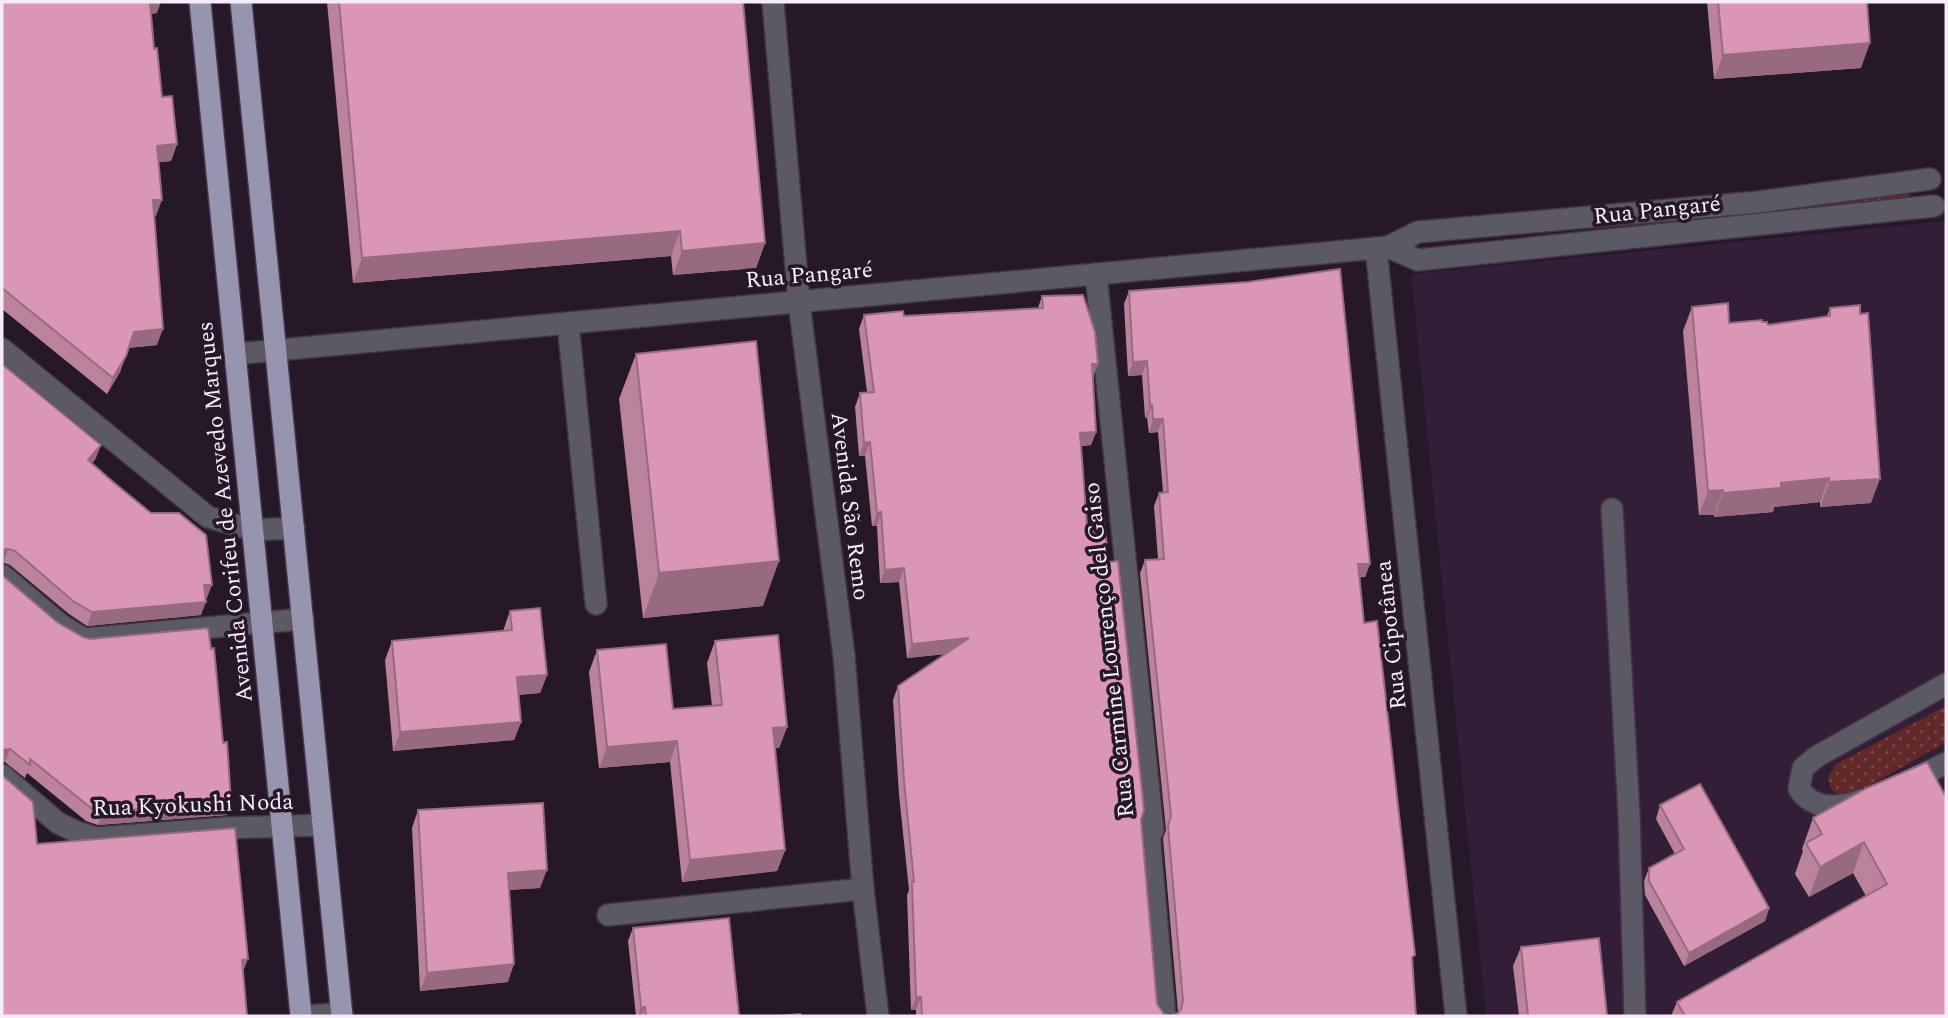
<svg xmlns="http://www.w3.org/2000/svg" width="1948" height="1018" font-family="Spectral,serif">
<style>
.built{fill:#321f37}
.grass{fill:url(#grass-dots)}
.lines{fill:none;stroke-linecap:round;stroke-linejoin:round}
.minor-casing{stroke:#433546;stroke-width:24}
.major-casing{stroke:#433546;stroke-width:24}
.minor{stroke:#5a5964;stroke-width:21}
.major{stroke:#9795ad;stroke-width:21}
.wall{fill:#bb829c}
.shaded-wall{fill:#986a7f}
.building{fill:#d997b5;stroke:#986a7f;stroke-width:2}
.labels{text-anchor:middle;stroke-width:7;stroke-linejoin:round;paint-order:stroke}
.street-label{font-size:23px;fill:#f6ebf8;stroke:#261729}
</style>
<defs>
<pattern id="grass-dots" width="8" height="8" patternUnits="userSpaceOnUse" patternTransform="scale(1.75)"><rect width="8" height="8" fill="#61292a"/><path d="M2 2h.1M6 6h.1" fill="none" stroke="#78484a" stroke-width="1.8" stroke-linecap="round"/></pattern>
</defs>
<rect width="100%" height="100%" fill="#261729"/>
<polygon class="built" points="1946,221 1946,1016 1486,1016 1411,274"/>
<g class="grass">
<polygon points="1908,193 1911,196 1909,201 1755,213 1753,211 1754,205"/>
<polygon points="1946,706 1946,742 1853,795 1841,796 1831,789 1828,777 1836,764"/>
</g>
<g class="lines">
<g class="minor-casing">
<g id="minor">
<polyline points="773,2 799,302 844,656 863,889 878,1016"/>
<polyline points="1388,247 1418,260 1934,206"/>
<polyline points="1376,248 1456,1016"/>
<polyline points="1096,274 1153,831 1149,832 1165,1016"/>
<polyline points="568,323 596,604"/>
<polyline points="2,349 208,517 253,530 294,528"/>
<polyline points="235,354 1388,247 1418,232 1759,202 1930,179"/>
<polyline points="1612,509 1629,814 1635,1016"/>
<polyline points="2,575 61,625 84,639 303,619"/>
<polyline points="2,775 58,823 77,832 97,838 226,828 323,825"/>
<polyline points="1908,782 1946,763"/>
<path d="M1861 800C1840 808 1814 811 1799 789L1803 768 1816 757 1946 684"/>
<polyline points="608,915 863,889"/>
<polyline points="309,1016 342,1013"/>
</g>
</g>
<g class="major-casing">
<g id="major">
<polyline points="200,2 301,1016"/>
<polyline points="241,2 342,1016"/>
</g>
</g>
<use href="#minor" class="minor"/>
<use href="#major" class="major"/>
</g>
<g class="wall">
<polygon points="2,2 157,13 151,14 154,49 162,97 177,144 171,161 159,162 156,216 154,216 157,345 128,348 120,372 107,394 2,309"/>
<polygon points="327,2 743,2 765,243 756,268 673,275 671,256 353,283"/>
<polygon points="1707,2 1867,2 1861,68 1714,79"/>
<polygon points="1129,291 1370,564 1365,577 1360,577 1364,623 1412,963 1416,1016 916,1016 916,1010 911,1010 907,895 909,890 899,795 893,700 898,686 946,654 907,658 899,582 880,583 877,526 872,526 865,456 859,456 855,407 860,393 867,392 859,329 864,315 904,316 1038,308 1042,296 1093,378 1096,432 1091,445 1081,446 1087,525 1141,820 1157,1004 1164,1014 1170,1016 1178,1012 1163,839 1166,830 1140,573 1145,560 1158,559 1154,506 1159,493 1163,492 1158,432 1149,433 1147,418 1145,418 1142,375 1128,376 1124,304"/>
<polygon points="1692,307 1729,323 1762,322 1768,325 1827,316 1830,308 1871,503 1820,507 1820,502 1774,507 1773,512 1714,517 1714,515 1699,515 1683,331"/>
<polygon points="636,354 763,606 643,618 619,399"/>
<polygon points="2,364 96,458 92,463 207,598 205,598 201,615 87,626 69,614 10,565 2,562"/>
<polygon points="510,611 547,675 540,693 518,695 521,722 514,740 393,751 385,660 392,641 503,631"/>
<polygon points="57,622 223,743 231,802 227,815 98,825 86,821 27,773 25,778 5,762 2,762"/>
<polygon points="715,641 787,727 779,748 775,748 785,850 777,871 682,882 670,762 599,768 589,672 597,650 673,709 712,706 707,663"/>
<polygon points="1867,788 1946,1016 1671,1016 1677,1002 1866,896 1853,873 1809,897 1795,874 1803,851 1802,849 1813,818"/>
<polygon points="1660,805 1769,908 1765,921 1684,966 1645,895 1644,881 1649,868 1675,854 1656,819"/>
<polygon points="418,810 540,888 509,890 508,982 420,991 412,828"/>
<polygon points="633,928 739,1016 636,1016 628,941"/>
<polygon points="1521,947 1607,1016 1519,1016 1513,966"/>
</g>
<g class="shaded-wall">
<polygon points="148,2 161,2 157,13 144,14"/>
<polygon points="1870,43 1861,68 1714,79 1723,55"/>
<polygon points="177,144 171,161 151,163 157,146"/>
<polygon points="153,200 162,200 156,216 147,217"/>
<polygon points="680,231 671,256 353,283 362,258"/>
<polygon points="765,243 756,268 673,275 682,251"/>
<polygon points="163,329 157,345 128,348 134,332"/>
<polygon points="126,356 120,372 107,394 113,378"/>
<polygon points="1147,361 1142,375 1128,376 1133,362"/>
<polygon points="1092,364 1098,364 1093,378"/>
<polygon points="1150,405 1152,405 1147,418 1145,418"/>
<polygon points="1153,419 1163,419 1158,432 1149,433"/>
<polygon points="1096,432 1091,445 1075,447 1080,433"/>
<polygon points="870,442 865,456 859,456 864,443"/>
<polygon points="101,445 96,458 84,473 88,460"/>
<polygon points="1829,478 1820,502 1774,507 1773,512 1714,517 1723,493 1781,483"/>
<polygon points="1880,479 1871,503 1820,507 1829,482"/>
<polygon points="1723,490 1714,515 1699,515 1708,491"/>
<polygon points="881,512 877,526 872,526 877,513"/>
<polygon points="8,549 4,562 2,562 2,550"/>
<polygon points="779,561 763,606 643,618 659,573"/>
<polygon points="1358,564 1370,564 1365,577 1353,578"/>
<polygon points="904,568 899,582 880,583 885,570"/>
<polygon points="204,585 212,585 207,598 199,598"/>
<polygon points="206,602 201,615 87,626 92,612"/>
<polygon points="969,638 964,652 907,658 912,644"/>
<polygon points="547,675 540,693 510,695 517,677"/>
<polygon points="521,722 514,740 393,751 400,732"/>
<polygon points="787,727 779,748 765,749 773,728"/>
<polygon points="677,741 670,762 599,768 607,747"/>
<polygon points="3,749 10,749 5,762 2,762 2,750"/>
<polygon points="231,802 227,815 98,825 103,812"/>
<polygon points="1864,842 1853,873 1809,897 1820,867"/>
<polygon points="785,850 777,871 682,882 690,860"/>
<polygon points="547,870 540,888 501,890 508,873"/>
<polygon points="1769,908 1765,921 1684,966 1689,953"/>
<polygon points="248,959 243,972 242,960"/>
<polygon points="514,964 508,982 420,991 427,973"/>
<polygon points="916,997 921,997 916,1010 911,1010"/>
<polygon points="645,1007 642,1016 638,1016 641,1008"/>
</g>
<g class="building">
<polygon points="2,2 150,2 154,49 157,48 162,97 172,96 177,144 157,146 162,200 153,200 163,329 134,332 126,356 113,378 2,288"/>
<polygon points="339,2 743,2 765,243 682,251 680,231 362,258"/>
<polygon points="1718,2 1867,2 1870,43 1723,55"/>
<polygon points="1340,269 1370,564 1358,564 1364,623 1377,621 1415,955 1412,957 1416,1016 922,1016 921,997 916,997 912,882 914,882 904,781 898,686 969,638 912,644 904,568 885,570 881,512 877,513 870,442 864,443 860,393 874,392 864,315 903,311 904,316 1043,308 1042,296 1083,295 1095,332 1098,364 1092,364 1096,432 1080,433 1087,525 1104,523 1109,562 1118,561 1144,810 1141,820 1157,1004 1164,1014 1170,1016 1177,1014 1181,1009 1183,1001 1168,826 1171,816 1145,560 1164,559 1159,493 1168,492 1163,419 1153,419 1152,405 1150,405 1147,361 1133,362 1129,291 1248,282"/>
<polygon points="1728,303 1729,323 1762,320 1762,322 1767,322 1768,325 1830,316 1830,308 1860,305 1860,314 1868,313 1880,479 1829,482 1829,478 1781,483 1781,488 1723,493 1723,490 1708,491 1692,307"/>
<polygon points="756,341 779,561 659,573 636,354"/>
<polygon points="2,364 101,445 88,460 112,481 151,513 179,513 206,535 212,585 204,585 206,602 92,612 73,601 15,551 8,549 2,550"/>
<polygon points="2,575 57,622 83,637 90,639 208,628 211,649 214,648 223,743 227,742 231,802 103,812 91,808 30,759 30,765 10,749 2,750"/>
<polygon points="540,608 547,675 517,677 521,722 400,732 392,641 512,630 510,611"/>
<polygon points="778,635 787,727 773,728 785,850 690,860 677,741 607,747 597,650 666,644 673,709 722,705 715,641"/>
<polygon points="1927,762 1946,797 1946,1016 1685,1016 1677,1002 1887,884 1864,842 1820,867 1806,843 1822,834 1813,818 1867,788"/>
<polygon points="2,775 33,802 37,844 235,828 248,959 242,960 247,1016 2,1016"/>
<polygon points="1700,784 1769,908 1689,953 1649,881 1649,868 1684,849 1660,805"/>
<polygon points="543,803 547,870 508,873 514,964 427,973 418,810"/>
<polygon points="729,918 739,1016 646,1016 645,1007 641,1008 633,928"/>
<polygon points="1599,938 1607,1016 1528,1016 1521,947"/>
<polygon points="800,1014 800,1016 779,1016"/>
</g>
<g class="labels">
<g class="street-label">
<text transform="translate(1657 209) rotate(-6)" y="8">Rua Pangaré</text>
<text transform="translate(809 274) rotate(-5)" y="8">Rua Pangaré</text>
<text transform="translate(851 506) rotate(83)" y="8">Avenida São Remo</text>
<text transform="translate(224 512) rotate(-96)" y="8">Avenida Corifeu de Azevedo Marques</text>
<text transform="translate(1390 635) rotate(-96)" y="8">Rua Cipotânea</text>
<text transform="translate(1108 650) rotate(-96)" y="8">Rua Carmine Lourenço del Gaiso</text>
<text transform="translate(193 804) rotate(-2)" y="8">Rua Kyokushi Noda</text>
</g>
</g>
<rect width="1948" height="1018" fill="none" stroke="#f6ebf8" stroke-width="7"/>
</svg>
